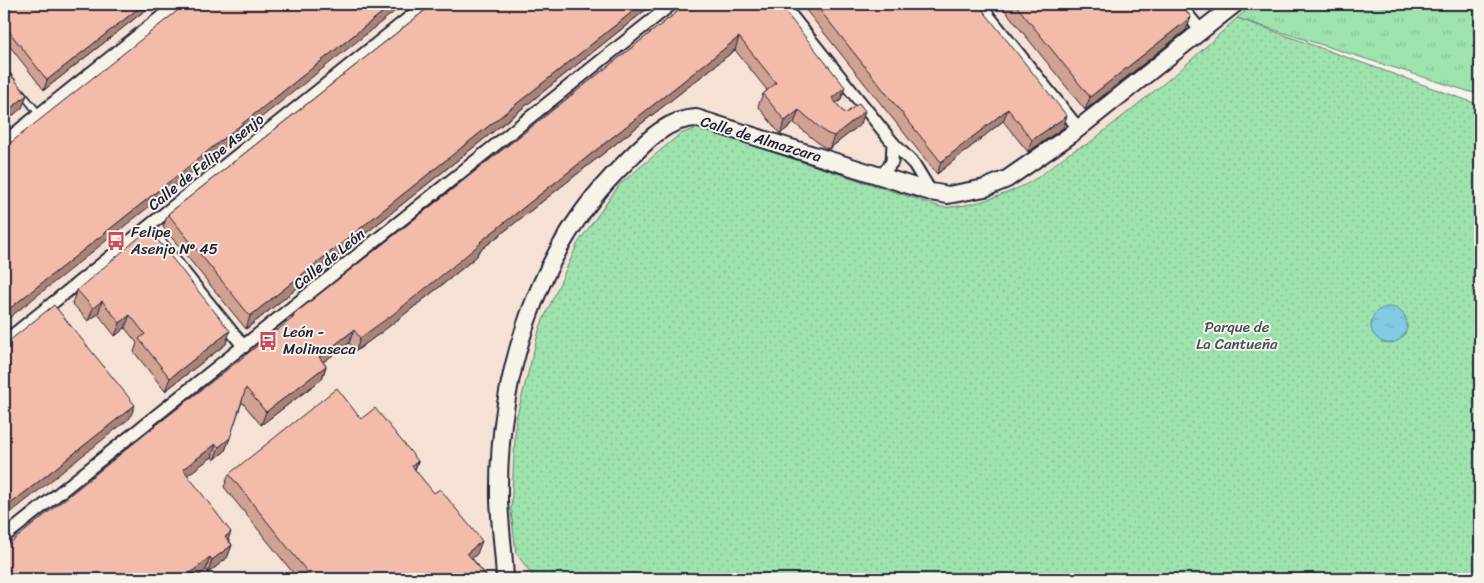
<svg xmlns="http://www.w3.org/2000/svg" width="1484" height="583" font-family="Sriracha,sans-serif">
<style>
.built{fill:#f6e2d5}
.grass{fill:url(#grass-tufts);stroke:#608274}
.park{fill:url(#park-dots);stroke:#608274}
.water{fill:url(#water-ripples);stroke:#5c87a0}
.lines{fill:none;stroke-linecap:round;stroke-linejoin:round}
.lane-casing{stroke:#22223b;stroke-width:9}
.street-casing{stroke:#22223b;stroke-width:15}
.secondary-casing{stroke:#22223b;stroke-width:20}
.lane{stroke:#f7f3e8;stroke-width:5.5}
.street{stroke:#f7f3e8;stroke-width:11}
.secondary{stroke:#f7f3e8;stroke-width:16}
.wall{fill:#d1a192;stroke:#22223b}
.shaded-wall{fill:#aa8377;stroke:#22223b}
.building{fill:#f3bbaa;stroke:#22223b}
.labels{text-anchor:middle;stroke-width:4;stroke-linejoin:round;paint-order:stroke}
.street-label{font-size:15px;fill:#22223b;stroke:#f7f3e8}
.poi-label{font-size:15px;fill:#22223b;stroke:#f7f3e8;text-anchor:start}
.park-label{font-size:15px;fill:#415258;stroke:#f7f3e8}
</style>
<defs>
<pattern id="grass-tufts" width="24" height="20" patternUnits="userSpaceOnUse" patternTransform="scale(1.25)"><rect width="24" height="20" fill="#9ee2ae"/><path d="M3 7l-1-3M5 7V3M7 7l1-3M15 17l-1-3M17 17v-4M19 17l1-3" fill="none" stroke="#88c297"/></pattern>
<pattern id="park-dots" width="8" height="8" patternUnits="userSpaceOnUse" patternTransform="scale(1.25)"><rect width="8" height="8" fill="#9ee2ae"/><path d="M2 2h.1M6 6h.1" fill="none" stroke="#88c297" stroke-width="1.8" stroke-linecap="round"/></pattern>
<pattern id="water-ripples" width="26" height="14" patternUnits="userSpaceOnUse" patternTransform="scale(1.25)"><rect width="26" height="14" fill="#82cbe3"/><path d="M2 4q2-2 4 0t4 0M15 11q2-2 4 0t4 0" fill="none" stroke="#70aec4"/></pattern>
</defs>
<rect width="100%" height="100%" fill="#f7f3e8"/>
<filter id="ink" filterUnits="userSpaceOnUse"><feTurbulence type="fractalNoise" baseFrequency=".02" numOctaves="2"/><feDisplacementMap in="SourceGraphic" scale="10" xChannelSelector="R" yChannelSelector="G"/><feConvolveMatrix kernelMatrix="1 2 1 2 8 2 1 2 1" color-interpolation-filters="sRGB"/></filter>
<g filter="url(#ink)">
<polygon class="built" points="4,4 1254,4 1178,72 1088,144 1072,149 1031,182 1012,190 954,209 941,208 698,128 680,134 620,184 561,277 540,327 516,419 511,511 516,553 535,579 4,579"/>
<polygon class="grass" points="1254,4 1480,4 1480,95 1237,18"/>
<path class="park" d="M1237 18 1480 105V579H535L516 553 511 511 516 419 540 327 578 243 620 184 680 134 698 128 941 207C965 209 1009 194 1030 182 1052 170 1063 152 1088 144L1178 72Z"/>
<circle class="water" cx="1389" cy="325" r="18"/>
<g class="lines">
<g class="lane-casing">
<g id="lane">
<polyline points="4,72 12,82"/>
<polyline points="21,92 39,114"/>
</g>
</g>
<g class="street-casing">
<g id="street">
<polyline points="782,4 893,143 914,164 931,192"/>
<polyline points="979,4 1079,129"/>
<polyline points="1179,4 1201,31"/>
<polyline points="4,142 177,4"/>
<polyline points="881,176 892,162 893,143"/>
<polyline points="157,239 244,347"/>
<polyline points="4,342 426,4"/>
<polyline points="4,537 672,4"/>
</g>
</g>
<g class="secondary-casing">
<path id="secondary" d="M505 579C504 553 500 526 499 500 497 379 536 249 624 164 644 144 665 119 696 118L931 192 948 195 985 188 1007 179 1069 136 1235 4"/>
</g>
<use href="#lane" class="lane"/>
<use href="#street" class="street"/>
<use href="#secondary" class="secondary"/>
</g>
<g class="wall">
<polygon points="4,4 153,4 44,90 4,39"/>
<polygon points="433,4 653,4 246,329 163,227 168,214"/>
<polygon points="687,4 841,100 836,103 845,114 861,124 829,149 822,146 794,123 780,134 758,106 763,94 767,90 735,50 478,252 477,256 447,281 387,328 356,351 349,343 323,362 326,366 322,379 261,425 242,402 225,451 214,460 212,457 187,475 232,545 227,558 208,573 206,570 24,532 291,320 293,315"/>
<polygon points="801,4 978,4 1063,128 1028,152 1003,121 937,174"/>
<polygon points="1000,4 1180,4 1191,17 1186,30 1085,110"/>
<polygon points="77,290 226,344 165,391 134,352 137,343 125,328 115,336 98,314 88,321 72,303"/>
<polygon points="361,419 418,461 415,470 477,554 472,558 489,579 298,579 224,487 229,474"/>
</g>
<g class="shaded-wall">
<polygon points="144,4 153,4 44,90 47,80"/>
<polygon points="393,4 404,4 4,322 4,313"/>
<polygon points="642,4 653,4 246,329 250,316"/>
<polygon points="1191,17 1186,30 1085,110 1090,97"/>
<polygon points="739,37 735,50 478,252 477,256 447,281 387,328 356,351 360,338 480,242"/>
<polygon points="845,87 841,100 827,110 832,98"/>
<polygon points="27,95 22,108 4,123 4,114"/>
<polygon points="1008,109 1003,121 937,174 941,162"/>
<polygon points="799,110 794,123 780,134 785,121"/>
<polygon points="865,111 861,124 829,149 834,136"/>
<polygon points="1067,116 1063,128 1028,152 1032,140"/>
<polygon points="102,301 98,314 88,321 93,308"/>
<polygon points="130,315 125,328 115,336 120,323"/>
<polygon points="354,330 349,343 314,369 319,357"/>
<polygon points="230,331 226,344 165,391 170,378"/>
<polygon points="326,366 322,379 261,425 266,412"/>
<polygon points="135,405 130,418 4,518 4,509"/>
<polygon points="230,438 225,451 214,460 219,447"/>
<polygon points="216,444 212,457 178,482 183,469"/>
<polygon points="418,461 413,474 412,466"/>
<polygon points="231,532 226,545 225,537"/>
<polygon points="482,541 477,554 463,566 467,553"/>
<polygon points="232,545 227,558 208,573 212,560"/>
<polygon points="210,557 206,570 194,579 183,579"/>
</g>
<g class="building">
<polygon points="4,4 144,4 47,80 4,25"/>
<polygon points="186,4 393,4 4,313 4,148"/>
<polygon points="433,4 642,4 250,316 168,214"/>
<polygon points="687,4 779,4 845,87 832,98 845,114 859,103 865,111 834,136 826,133 799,110 785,121 763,94 776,83 739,37 480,242 481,243 451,268 392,315 360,338 354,330 319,357 326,366 266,412 246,388 230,438 219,447 216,444 183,469 231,532 225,537 232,545 212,560 210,557 183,579 4,579 4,548 159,423 294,317 293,315"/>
<polygon points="815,4 978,4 1067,116 1032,140 1008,109 941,162"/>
<polygon points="1015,4 1180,4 1191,17 1090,97"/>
<polygon points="11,75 27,95 4,114 4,80"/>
<polygon points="149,229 230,331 170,378 139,339 145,334 130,315 120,323 102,301 93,308 77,290"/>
<polygon points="54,305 135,405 4,509 4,345"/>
<polygon points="337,388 361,419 375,408 418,461 412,466 434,493 440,489 482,541 467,553 489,579 313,579 229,474"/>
</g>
</g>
<defs>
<g id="bus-bare" transform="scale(1.5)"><path d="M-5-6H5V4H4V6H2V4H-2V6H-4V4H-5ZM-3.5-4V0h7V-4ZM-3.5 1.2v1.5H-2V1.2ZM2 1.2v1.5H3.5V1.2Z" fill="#d1495b" stroke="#f7f3e8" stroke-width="2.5" paint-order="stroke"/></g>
</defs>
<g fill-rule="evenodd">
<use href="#bus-bare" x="116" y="241"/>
<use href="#bus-bare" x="268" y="341"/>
</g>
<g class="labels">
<g class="street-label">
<text transform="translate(761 139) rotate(17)" y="5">Calle de Almazcara</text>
<text transform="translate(206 162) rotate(-39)" y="5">Calle de Felipe Asenjo</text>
<text transform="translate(329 259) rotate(-39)" y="5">Calle de León</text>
</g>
<g class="poi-label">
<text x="131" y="237">Felipe<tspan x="131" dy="17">Asenjo Nº 45</tspan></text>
<text x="283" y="337">León -<tspan x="283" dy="17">Molinaseca</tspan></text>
</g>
<g class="park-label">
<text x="1237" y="332">Parque de<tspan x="1237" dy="17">La Cantueña</tspan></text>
</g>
</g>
<rect width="1484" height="583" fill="none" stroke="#f7f3e8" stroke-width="20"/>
<rect x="10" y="10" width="1464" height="563" fill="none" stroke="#22223b" stroke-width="2" filter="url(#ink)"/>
</svg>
